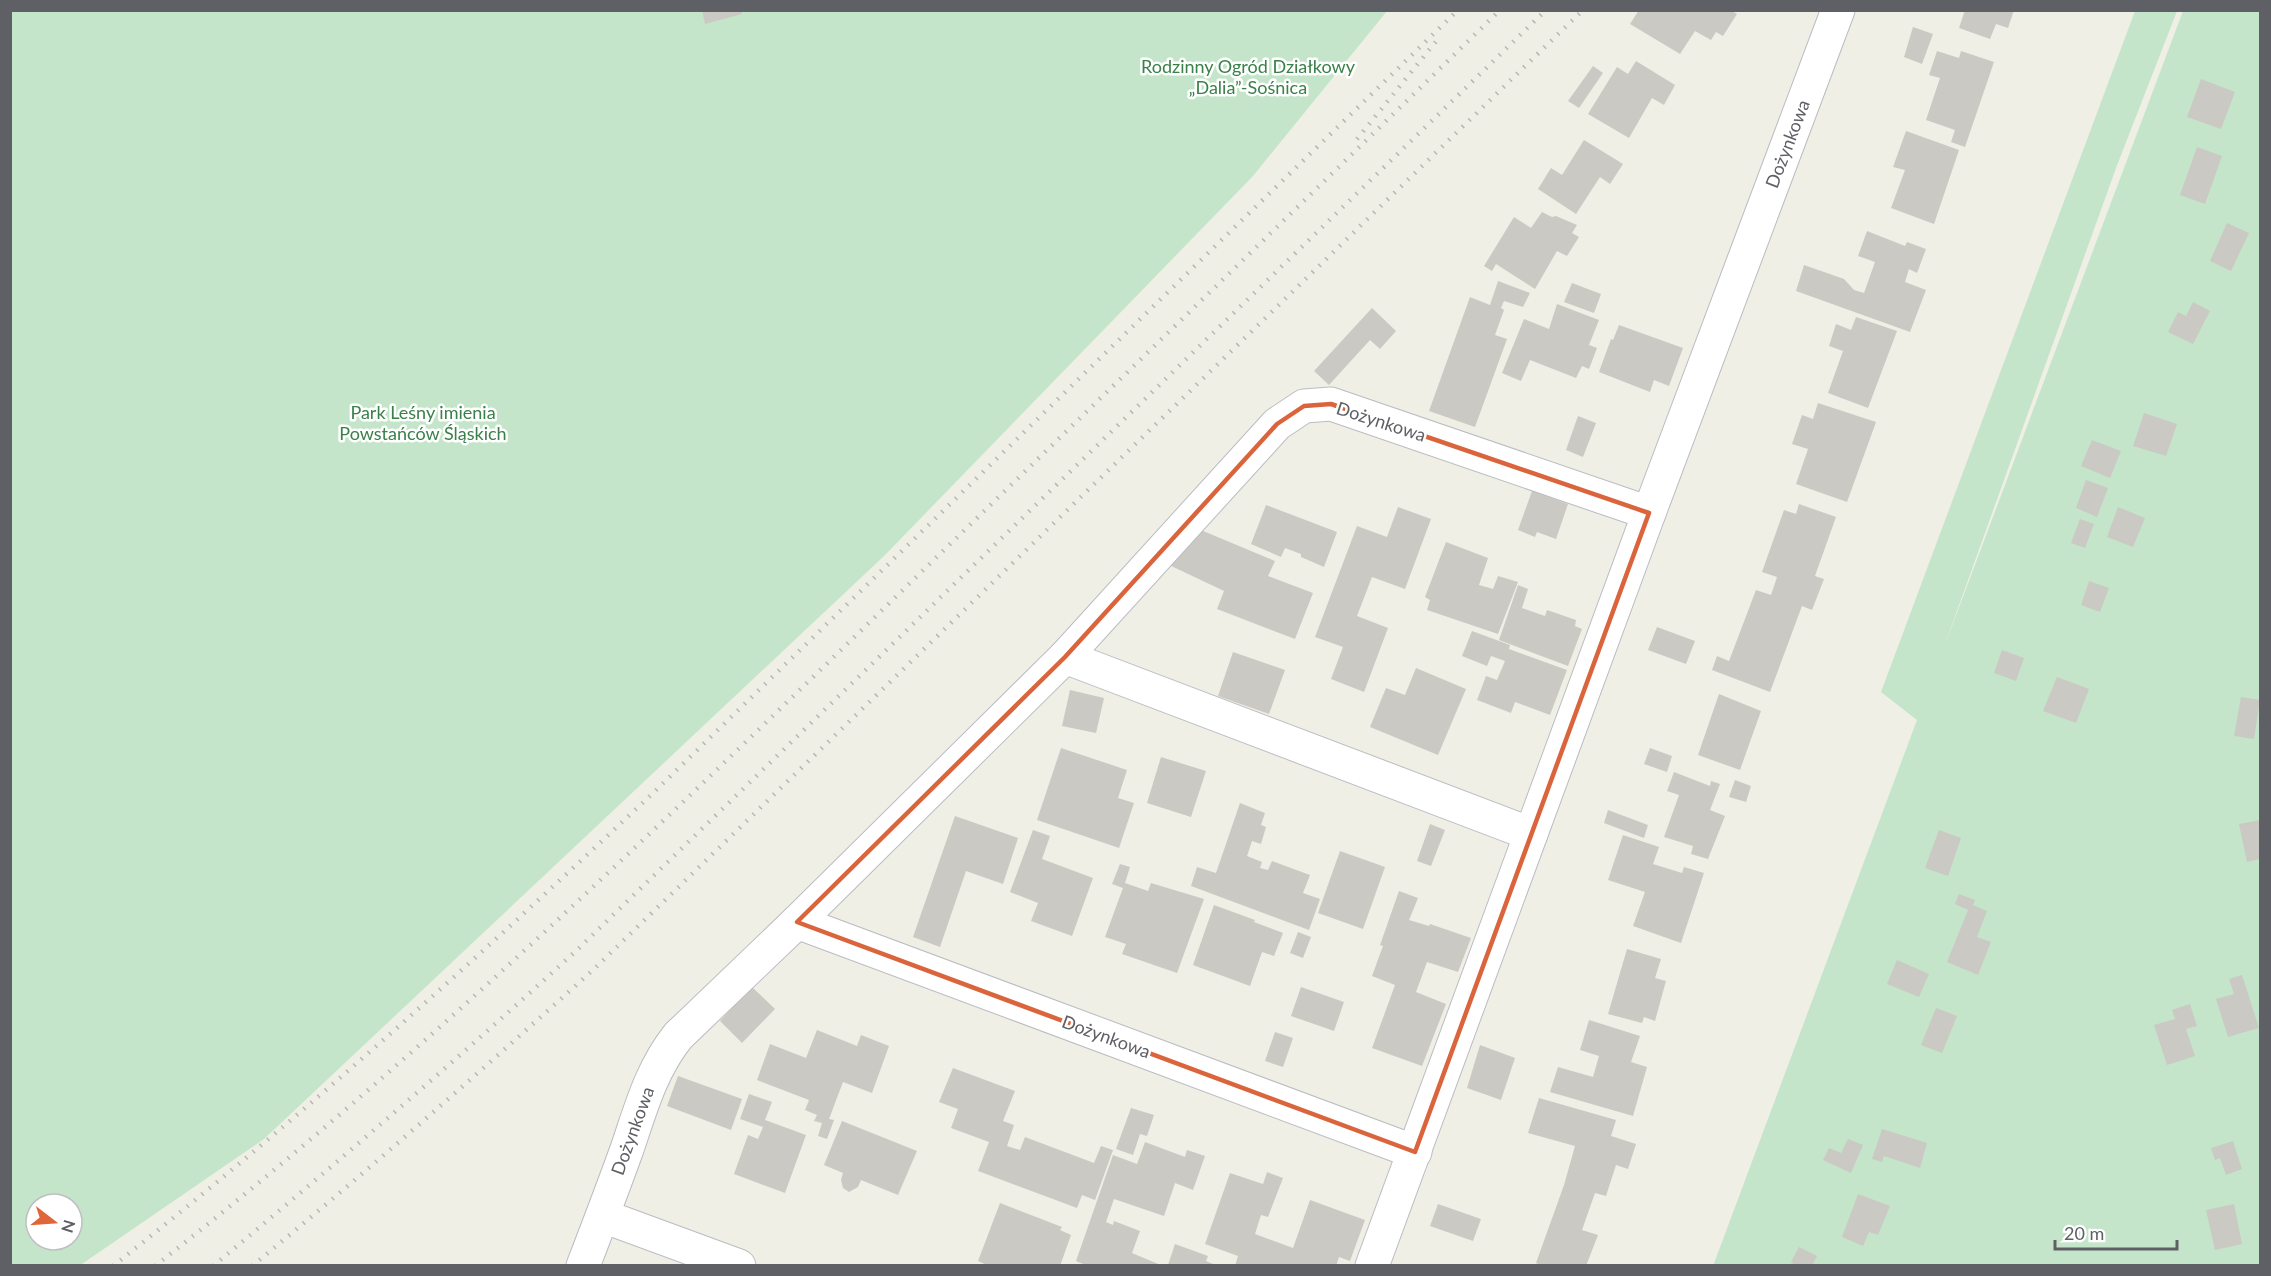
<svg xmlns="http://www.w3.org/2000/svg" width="2271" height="1276" font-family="Lato,sans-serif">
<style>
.green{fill:#c4e5ca;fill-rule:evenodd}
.building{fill:#cbc9c3}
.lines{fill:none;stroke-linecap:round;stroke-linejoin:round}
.minor-casing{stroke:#bbbcc1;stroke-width:35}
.minor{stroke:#fff;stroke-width:33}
.rail{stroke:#b6b7b7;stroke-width:4.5;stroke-dasharray:1.5 8;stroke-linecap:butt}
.marked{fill:none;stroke:#da653d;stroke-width:4.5;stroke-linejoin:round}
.labels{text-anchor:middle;stroke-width:5;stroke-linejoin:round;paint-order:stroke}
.park-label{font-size:18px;fill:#398149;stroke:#fff}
.street-label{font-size:18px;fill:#5e6066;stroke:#fff}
</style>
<rect width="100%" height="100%" fill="#efefe6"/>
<g class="green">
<path d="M10 11H1387L1253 176 884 556 264 1139 79 1266 11 1265ZM36 1204H72V1240H36Z"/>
<polygon points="2135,11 2177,11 2116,168 1943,650 2183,11 2260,11 2260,1265 1713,1266 1917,720 1881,692"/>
</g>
<g class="building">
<polygon points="702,10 741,10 742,14 705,24"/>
<polygon points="1639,10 1730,10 1737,14 1723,36 1716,32 1711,40 1695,31 1680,54 1630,24"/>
<polygon points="1965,10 2014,10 2008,28 1996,24 1990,39 1959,28"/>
<polygon points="1913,27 1933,34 1922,64 1904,57"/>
<polygon points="1937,51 1959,58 1961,51 1994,62 1965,147 1951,142 1955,130 1926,120 1940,78 1929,75"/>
<polygon points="1636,61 1675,85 1664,105 1652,98 1629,138 1588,114 1617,67 1628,74"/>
<polygon points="1593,66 1603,73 1579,108 1568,101"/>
<polygon points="2201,79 2235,92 2221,129 2187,117"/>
<polygon points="1906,131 1959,150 1934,224 1891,208 1905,170 1893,167"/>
<polygon points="1584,140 1623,164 1610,184 1600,177 1576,214 1538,189 1551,168 1562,175"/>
<polygon points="2197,147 2222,156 2205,204 2180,195"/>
<polygon points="1542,212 1552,217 1556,216 1577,225 1572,233 1579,237 1567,256 1557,251 1535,289 1496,264 1492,271 1484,266 1514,217 1531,228"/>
<polygon points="2227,223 2249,233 2231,271 2210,261"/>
<polygon points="1867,231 1905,246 1907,242 1926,249 1917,273 1909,269 1905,282 1926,290 1910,332 1796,291 1804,265 1844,279 1854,290 1864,293 1875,262 1858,256"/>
<polygon points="1498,281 1530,293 1523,307 1504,301 1501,308 1504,310 1495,335 1507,339 1475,427 1429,411 1470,297 1490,305"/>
<polygon points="1572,283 1601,294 1594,313 1564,302"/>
<polygon points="2193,302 2210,311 2193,344 2168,332 2178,312 2186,316"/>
<polygon points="1557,304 1599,320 1589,345 1597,348 1589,369 1582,366 1576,378 1530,360 1521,381 1502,373 1524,319 1549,329"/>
<polygon points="1372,308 1396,331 1380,349 1370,340 1329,385 1314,371"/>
<polygon points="1856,317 1897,331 1868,408 1828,393 1843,351 1829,346 1836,324 1851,330"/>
<polygon points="1619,325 1683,348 1669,386 1654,380 1650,392 1599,372 1611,339 1613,340"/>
<polygon points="1818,403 1876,422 1847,502 1796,484 1808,449 1792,444 1802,415 1813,419"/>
<polygon points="2144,413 2177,424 2166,456 2133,446"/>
<polygon points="1578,416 1596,423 1583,457 1566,450"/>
<polygon points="2092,440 2121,451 2110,478 2081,466"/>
<polygon points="2086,480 2108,488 2097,517 2076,508"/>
<polygon points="1532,491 1568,504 1556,539 1537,532 1535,537 1518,530"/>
<polygon points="1799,504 1836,517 1815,576 1824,579 1812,610 1802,606 1770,692 1712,670 1717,656 1729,661 1756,590 1771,595 1777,577 1762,572 1784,510 1796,514"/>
<polygon points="1266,505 1337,532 1324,567 1301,557 1301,554 1285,548 1281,557 1251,544"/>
<polygon points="1398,507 1431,519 1405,589 1372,577 1357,616 1388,628 1364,692 1331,679 1343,647 1315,637 1357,526 1387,537"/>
<polygon points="2118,507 2145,518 2133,547 2107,537"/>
<polygon points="2080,519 2094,524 2085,548 2071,543"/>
<polygon points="1196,528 1275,561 1268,576 1313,593 1295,639 1217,609 1224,591 1167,564"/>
<polygon points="1446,542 1488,558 1479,585 1493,589 1498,576 1518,582 1498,634 1427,610 1430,600 1425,597"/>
<polygon points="2089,581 2109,588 2100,612 2081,605"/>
<polygon points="1518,585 1528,589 1522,608 1545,616 1547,610 1576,620 1575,626 1582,629 1568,666 1499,640"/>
<polygon points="1657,627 1695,641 1686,664 1648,650"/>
<polygon points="1472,631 1510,645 1509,649 1567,670 1550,715 1515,702 1511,713 1477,700 1486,676 1497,680 1505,661 1491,656 1487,666 1462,656"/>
<polygon points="2002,650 2024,658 2016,681 1994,673"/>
<polygon points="1233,652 1285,670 1269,714 1218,696"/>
<polygon points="1416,668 1466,689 1438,755 1370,727 1386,688 1405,695"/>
<polygon points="2057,677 2089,689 2076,723 2043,711"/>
<polygon points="1070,690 1104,698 1096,733 1062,726"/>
<polygon points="1719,694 1761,711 1740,770 1698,755"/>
<polygon points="2241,697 2260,700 2254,739 2234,736"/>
<polygon points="1061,748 1127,770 1118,798 1134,803 1119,848 1037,820"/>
<polygon points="1650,748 1672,756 1667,772 1644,764"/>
<polygon points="1161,757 1206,771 1191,817 1147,803"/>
<polygon points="1674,772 1710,786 1711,781 1720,784 1710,810 1725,816 1708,859 1691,854 1693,846 1664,837 1679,795 1667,791"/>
<polygon points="1735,780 1751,786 1746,802 1729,797"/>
<polygon points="1240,803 1265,813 1261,825 1266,827 1261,844 1252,841 1247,856 1262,862 1260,868 1268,870 1272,861 1310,875 1303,893 1320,899 1309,930 1191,886 1197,867 1216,873"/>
<polygon points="1608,810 1648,825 1644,838 1604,823"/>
<polygon points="955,816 1018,838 1003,884 966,871 940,947 913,937"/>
<polygon points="2260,820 2260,859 2247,862 2239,824"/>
<polygon points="1430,824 1445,830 1431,866 1417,861"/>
<polygon points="1033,830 1050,836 1042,859 1093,878 1072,936 1031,921 1038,903 1010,892"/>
<polygon points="1939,830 1961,838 1948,876 1925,868"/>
<polygon points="1623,835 1659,847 1653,864 1682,873 1684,867 1704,873 1681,943 1633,926 1645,892 1608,880"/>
<polygon points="1340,851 1385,867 1363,929 1318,913"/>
<polygon points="1120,864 1130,867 1125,883 1148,891 1151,883 1204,899 1177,973 1122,954 1126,944 1105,937 1123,888 1112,884"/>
<polygon points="1399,891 1418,898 1409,920 1429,926 1430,924 1471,938 1458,972 1427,962 1416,992 1446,1004 1422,1066 1372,1048 1395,985 1372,976 1383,946 1380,945"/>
<polygon points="1959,894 1975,900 1973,905 1987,911 1977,937 1991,942 1978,975 1947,962 1968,910 1955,904"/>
<polygon points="1214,905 1255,920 1254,922 1283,933 1274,956 1262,952 1250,986 1193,965"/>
<polygon points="1298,932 1311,937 1303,958 1290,953"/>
<polygon points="1627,949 1661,959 1655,978 1666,981 1655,1021 1644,1017 1642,1023 1608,1014"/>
<polygon points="1897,960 1929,974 1919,997 1887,984"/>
<polygon points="2242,975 2259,1028 2228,1037 2216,999 2234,994 2229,979"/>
<polygon points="752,987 775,1009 742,1043 720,1021"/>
<polygon points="1301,987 1344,1002 1334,1031 1291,1016"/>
<polygon points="2190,1004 2197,1026 2186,1029 2195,1056 2167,1065 2154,1025 2175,1019 2172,1010"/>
<polygon points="1936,1008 1957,1016 1942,1053 1921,1045"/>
<polygon points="1589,1020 1640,1036 1631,1062 1647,1067 1633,1116 1550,1092 1558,1067 1593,1077 1599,1056 1580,1050"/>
<polygon points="817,1030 857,1046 861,1035 889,1046 872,1093 843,1082 829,1119 834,1120 827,1139 818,1136 822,1123 814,1121 817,1115 805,1110 809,1100 757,1080 770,1044 806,1058"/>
<polygon points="1275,1032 1293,1038 1283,1067 1265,1061"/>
<polygon points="1480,1045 1515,1058 1501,1100 1467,1088"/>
<polygon points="953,1068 1015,1091 1003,1121 1014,1125 1007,1146 1020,1150 1025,1137 1094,1163 1101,1146 1113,1150 1095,1200 1082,1195 1077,1208 978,1171 989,1142 951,1128 958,1109 939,1102"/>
<polygon points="678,1076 742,1099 731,1130 667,1106"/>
<polygon points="749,1094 772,1102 765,1120 806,1135 785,1193 734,1174 748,1135 758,1139 763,1127 740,1119"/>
<polygon points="1539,1098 1616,1120 1611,1136 1636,1144 1628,1169 1616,1165 1606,1196 1595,1193 1582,1230 1598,1235 1586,1266 1543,1266 1536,1263 1564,1185 1575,1146 1528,1133"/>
<polygon points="1131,1108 1154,1115 1147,1136 1140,1134 1133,1155 1116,1149"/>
<polygon points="842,1121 917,1151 898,1195 861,1180 858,1187 849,1192 843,1188 841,1180 843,1173 824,1165"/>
<polygon points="1882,1129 1927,1143 1920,1168 1884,1156 1882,1162 1872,1159"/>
<polygon points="1848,1139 1863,1145 1851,1173 1823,1160 1829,1148 1841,1153"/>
<polygon points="2233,1141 2242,1169 2226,1175 2220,1158 2215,1160 2211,1148"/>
<polygon points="1145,1142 1185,1157 1187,1150 1205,1156 1193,1190 1175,1183 1164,1216 1114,1199 1106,1222 1113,1225 1114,1221 1140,1231 1132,1253 1163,1266 1088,1266 1076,1261 1113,1155 1137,1164"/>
<polygon points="1267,1172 1283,1178 1268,1217 1261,1215 1255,1234 1293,1248 1310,1200 1365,1220 1350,1261 1339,1257 1336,1266 1235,1266 1238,1256 1205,1244 1230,1173 1263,1184"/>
<polygon points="1858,1194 1890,1206 1878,1235 1869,1232 1863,1246 1842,1237"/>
<polygon points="1000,1203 1062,1227 1060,1230 1071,1235 1060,1266 989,1266 978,1261"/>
<polygon points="1438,1204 1481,1219 1473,1241 1430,1226"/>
<polygon points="2234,1204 2242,1244 2215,1250 2206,1210"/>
<polygon points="1175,1244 1208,1256 1206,1261 1218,1266 1168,1265"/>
<polygon points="1799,1247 1817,1256 1812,1266 1796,1266 1791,1262"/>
</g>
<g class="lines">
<g class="minor-casing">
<g id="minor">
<polyline points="1065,657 1531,834"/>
<polyline points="797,922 1415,1152"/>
<polyline points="603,1216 739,1266"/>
<path d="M583 1266C598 1227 613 1188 627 1149 641 1108 651 1070 678 1036L797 922 1065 657 1277 424 1304 406 1331 404 1649 513"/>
<polyline points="1372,1266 1649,513 1838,10"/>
</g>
</g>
<use href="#minor" class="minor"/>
<g class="rail">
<polyline points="1357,139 1438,39"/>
<path d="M113 1266C301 1118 478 958 652 794L1458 10"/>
<path d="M155 1266C411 1066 644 841 876 616 1084 414 1292 213 1500 10"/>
<path d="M213 1266C337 1163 459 1058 577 950L1546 10"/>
<path d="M252 1266C369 1170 481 1071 593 970L1583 10"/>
</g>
</g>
<path class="marked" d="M1331 404 1649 513 1415 1152 797 922 1065 657 1277 424 1304 406Z"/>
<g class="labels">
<g class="park-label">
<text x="1248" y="73">Rodzinny Ogród Działkowy<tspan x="1248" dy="21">„Dalia”-Sośnica</tspan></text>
<text x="423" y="419">Park Leśny imienia<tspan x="423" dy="21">Powstańców Śląskich</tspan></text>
</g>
<g class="street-label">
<text transform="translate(1788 144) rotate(-69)" y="6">Dożynkowa</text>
<text transform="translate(1381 422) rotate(18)" y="6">Dożynkowa</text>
<text transform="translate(1106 1037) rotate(20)" y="6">Dożynkowa</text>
<text transform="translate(633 1131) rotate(-70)" y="6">Dożynkowa</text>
</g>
</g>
<rect width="2271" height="1276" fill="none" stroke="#5e6066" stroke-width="24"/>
<g transform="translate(54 1222) rotate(107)"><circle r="28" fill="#ffffff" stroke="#bfbfc2" stroke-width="1.5"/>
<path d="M0-4.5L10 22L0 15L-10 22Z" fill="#e0653b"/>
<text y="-9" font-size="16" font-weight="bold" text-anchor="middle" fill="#5e6066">N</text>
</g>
<path d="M2055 1240v9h122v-9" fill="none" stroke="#5e6066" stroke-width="3"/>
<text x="2064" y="1240" font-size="18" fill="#5e6066" stroke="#ffffff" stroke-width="4.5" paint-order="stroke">20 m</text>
</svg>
